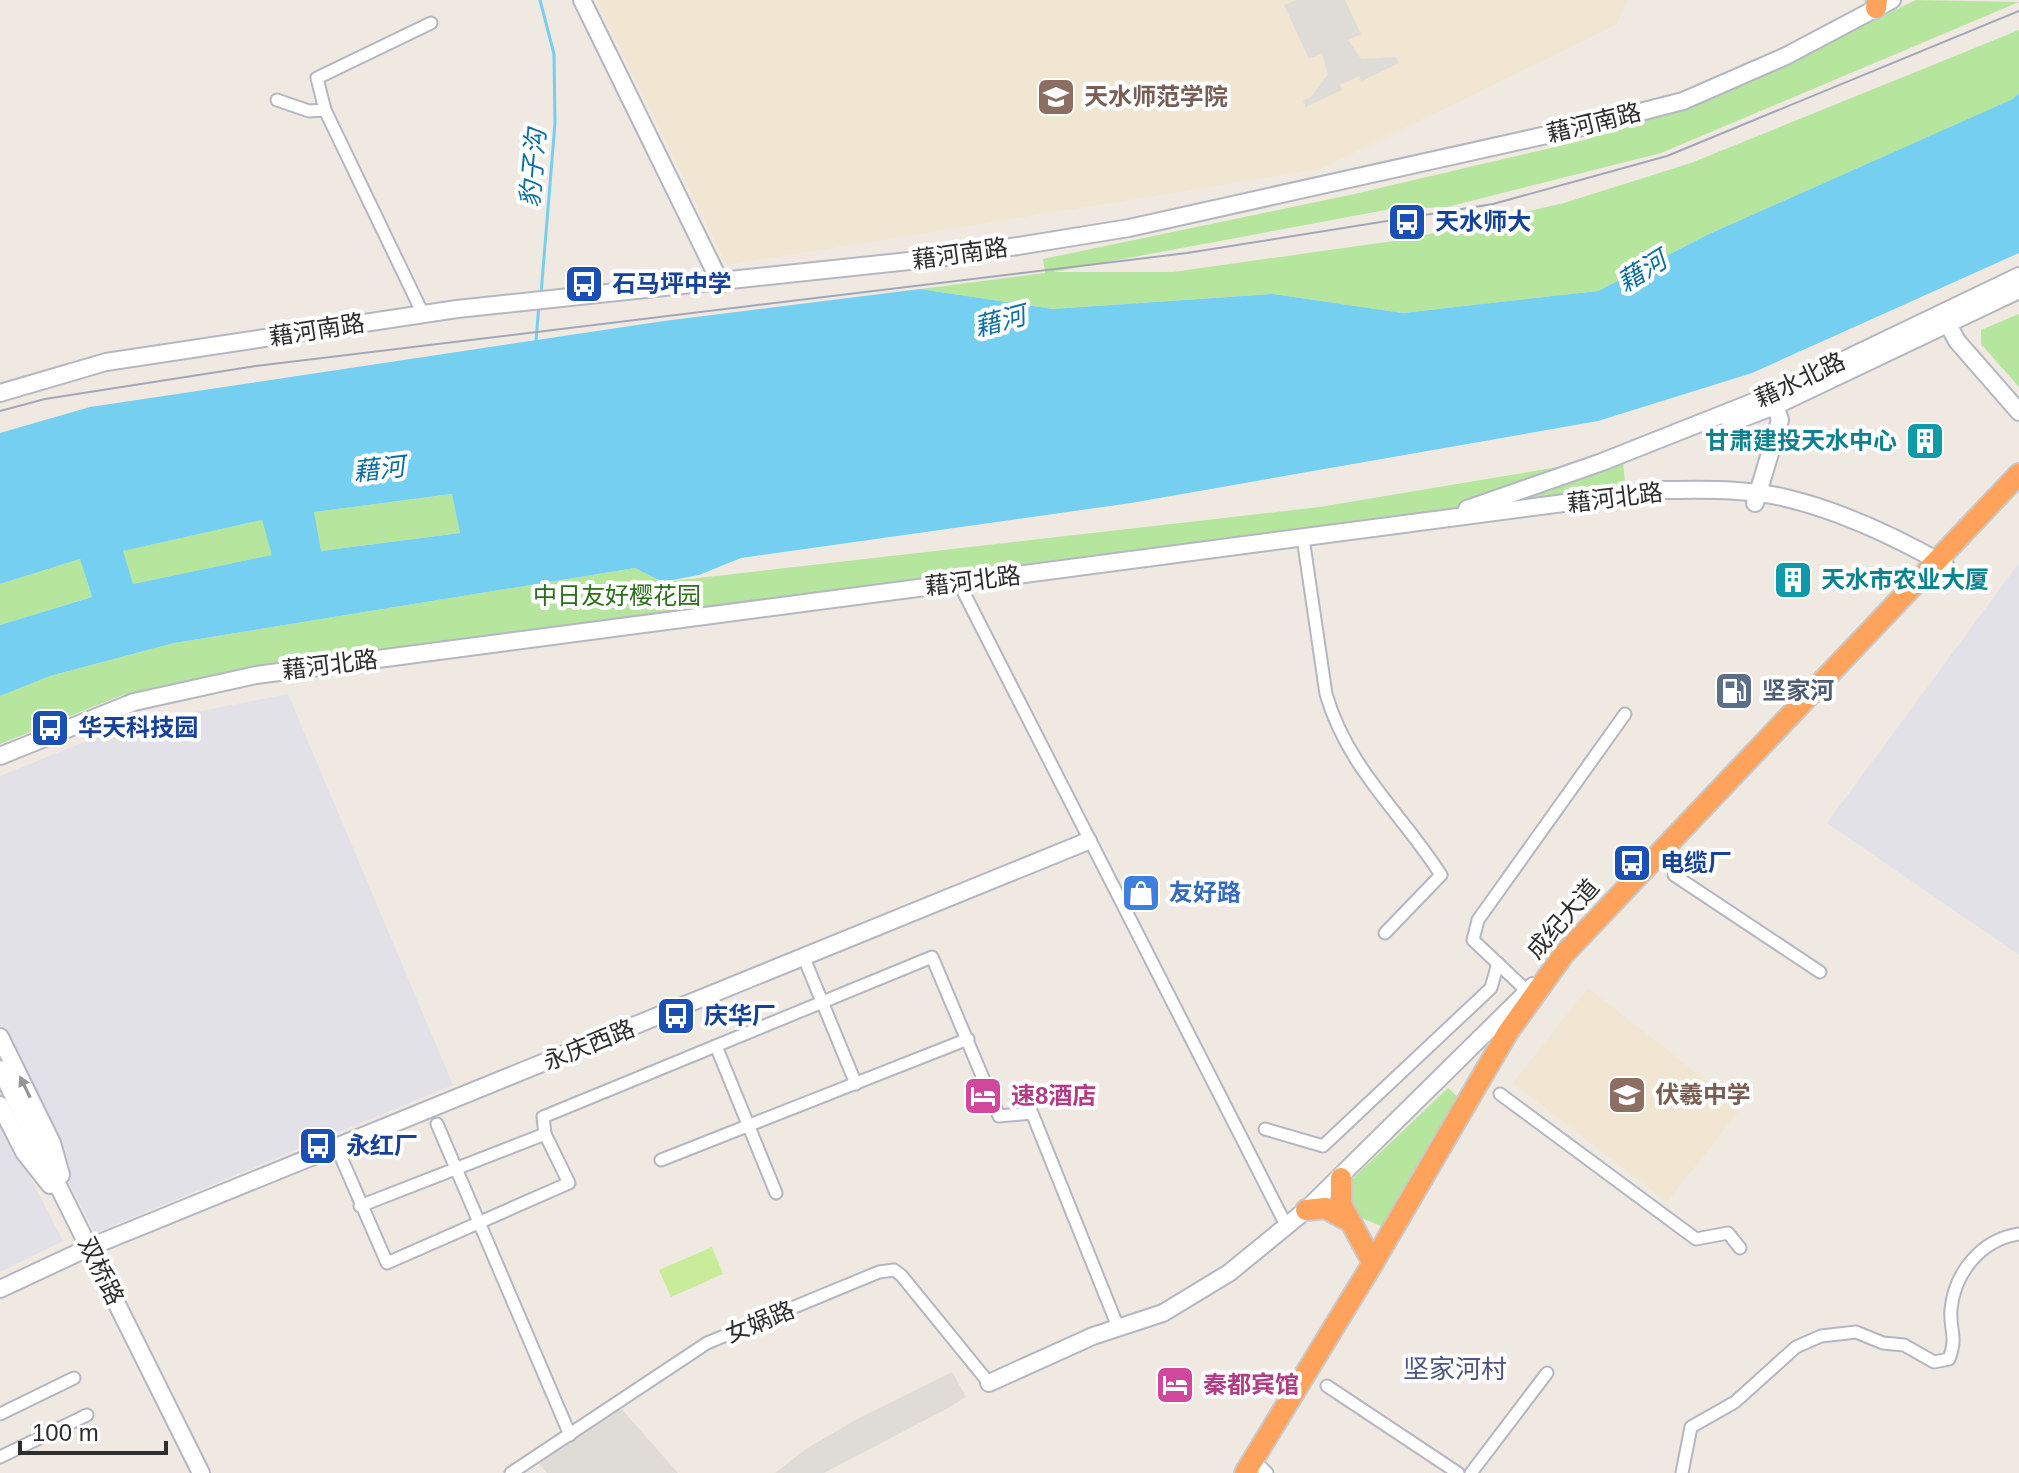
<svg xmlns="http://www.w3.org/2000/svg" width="2019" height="1473" font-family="Helvetica,'Noto Sans SC',sans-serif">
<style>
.industrial{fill:#e3e1e8}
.education{fill:#f0e6d1}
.green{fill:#b6e59e}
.pitch{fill:#c9ec9a}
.plaza{fill:#dfdcd8}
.water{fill:#75cff0;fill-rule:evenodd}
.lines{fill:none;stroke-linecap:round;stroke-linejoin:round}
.stream{stroke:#75cff0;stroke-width:3}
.street-casing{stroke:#b4b7c1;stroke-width:15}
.secondary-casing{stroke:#b4b7c1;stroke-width:20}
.highway-casing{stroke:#c9c9c9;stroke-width:24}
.street{stroke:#fff;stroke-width:11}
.secondary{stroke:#fff;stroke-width:16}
.highway{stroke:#ffa35c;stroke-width:20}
.tram{stroke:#a3a6b8;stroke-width:2}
.oneway{fill:#969696}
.labels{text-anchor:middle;stroke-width:8;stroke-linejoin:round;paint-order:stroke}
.education-label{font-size:24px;font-weight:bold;fill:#785e54;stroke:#fff;text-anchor:start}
.street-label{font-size:24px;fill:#2e2e2e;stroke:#fff}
.transit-label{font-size:24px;font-weight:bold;fill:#164399;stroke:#fff;text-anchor:start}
.culture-label{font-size:24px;font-weight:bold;fill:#0d838f;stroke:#fff;text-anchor:end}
.park-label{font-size:24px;fill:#2c6e1b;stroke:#fff}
.service-label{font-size:24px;font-weight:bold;fill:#4e5e75;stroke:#fff;text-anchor:start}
.shop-label{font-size:24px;font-weight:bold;fill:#366cbe;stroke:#fff;text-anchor:start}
.hotel-label{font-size:24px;font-weight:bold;fill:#b23c85;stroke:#fff;text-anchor:start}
.water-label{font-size:26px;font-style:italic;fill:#0d6fa3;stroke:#fff}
.neighbourhood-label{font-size:26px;fill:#4d5680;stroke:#fff}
</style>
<rect width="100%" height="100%" fill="#efe9e1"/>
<g class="industrial">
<polygon points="2019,563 2019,955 1827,823"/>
<polygon points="288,694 453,1085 95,1233 0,1053 0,776 124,726"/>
<polygon points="0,1118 63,1241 0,1272"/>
</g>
<g class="education">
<polygon points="596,0 1628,0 1616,25 1320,169 727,265"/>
<polygon points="1588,988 1741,1108 1667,1202 1513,1083"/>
</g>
<g class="green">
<polygon points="1916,0 2019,2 1661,153 1447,207 1391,209 1053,272 1173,272 1408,239 1564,203 1691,163 2019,30 2019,93 2014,99 1707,235 1598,291 1403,313 1273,294 1053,309 920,289 1045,273 1043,259 1350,195 1585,140 1721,95"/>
<polygon points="2019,314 2019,387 1981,344 1981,330"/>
<polygon points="1622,450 1625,483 1505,506 225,673 120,696 0,744 0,696 50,676 174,643 635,568 663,582 1320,507 1564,466"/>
<polygon points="453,494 460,533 321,551 313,512"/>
<polygon points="262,520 273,555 133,584 122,551"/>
<polygon points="80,559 92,597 0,625 0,584"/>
<path d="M1448 1088 1460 1099 1383 1227C1357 1216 1348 1215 1346 1185Z"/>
</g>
<polygon class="pitch" points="712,1247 723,1274 671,1297 659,1270"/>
<g class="plaza">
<polygon points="1296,0 1345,0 1361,34 1348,40 1361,59 1396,57 1399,63 1362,81 1359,76 1340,85 1342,90 1306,107 1303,101 1311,97 1328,74 1322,53 1309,59 1284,5"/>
<polygon points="952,1372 966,1397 948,1408 824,1473 775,1473 806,1449 857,1419"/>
<polygon points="617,1404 678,1473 547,1473 534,1458"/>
</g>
<path class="water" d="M2019 93V253L1752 373 1598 421 1131 503 741 558 699 575 663 582 635 568 174 643 50 676 0 696V625L92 597 80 559 0 584V433L90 407 664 321 920 289 1053 309 1273 294 1403 313 1598 291 1707 235 2013 99ZM452 494 460 533 321 551 314 512ZM262 520 272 555 133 584 123 551Z"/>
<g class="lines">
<g class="stream">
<polyline points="540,0 554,54 555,123 541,294"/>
<polyline points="536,340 539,305"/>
</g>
<g class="street-casing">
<g id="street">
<polyline points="277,100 309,111 325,110"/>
<polyline points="423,314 325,110 317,78 431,23"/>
<path d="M1303 538 1326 694C1348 769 1400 811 1441 875L1385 933"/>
<polyline points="964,593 1287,1227"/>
<polyline points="1674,875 1820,972"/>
<polyline points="804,958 856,1084"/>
<polyline points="1527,991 1473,940 1478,920 1625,714"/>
<polyline points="716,1046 776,1193"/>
<polyline points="1500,1094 1696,1239 1728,1233 1740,1248"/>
<polyline points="437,1124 570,1435"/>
<polyline points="1265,1129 1323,1146 1491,988 1498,963"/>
<polyline points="337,1148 387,1263 569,1183 545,1134"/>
<polyline points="661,1160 968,1039"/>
<polyline points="360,1206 545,1134 543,1117 932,957 999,1116 1032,1113 1118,1327"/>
<polyline points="1327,1386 1458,1473"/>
<polyline points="0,1414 74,1378"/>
<polyline points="0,1457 87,1415"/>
<polyline points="1261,1467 1267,1473"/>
<polyline points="511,1473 707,1343 879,1272 894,1270 901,1275 989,1383"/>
<polyline points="1471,1473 1547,1373"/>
<path d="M1682 1473 1691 1427 1735 1402 1796 1347 1821 1336 1856 1332 1883 1343 1904 1345 1934 1362 1949 1359C1958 1336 1949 1329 1951 1309 1955 1272 1981 1240 2019 1234"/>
</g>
</g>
<g class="secondary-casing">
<g id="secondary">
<polyline points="582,0 721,284"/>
<polyline points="1943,315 1957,341 2019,412"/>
<polyline points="0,393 106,362 457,309 956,256 1129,228 1578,128 1683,101 1786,56 1892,0"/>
<polyline points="1730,423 1775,406 2019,290"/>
<polyline points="1755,503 1780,420 1772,396"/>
<polyline points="1467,509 1602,462 1771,395 2019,276"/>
<path d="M0 756 134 702 256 675 1663 490C1703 490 1747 488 1786 498 1840 511 1896 537 1945 565"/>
<polyline points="0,1037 52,1143 61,1175"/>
<polyline points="0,1069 201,1473"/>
<polyline points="0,1105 24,1152 50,1185"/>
<polyline points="0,1289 90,1247 1088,841"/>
<polyline points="989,1383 1093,1336 1163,1313 1229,1273 1306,1210 1533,986"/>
</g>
</g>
<g class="highway-casing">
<g id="highway">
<polyline points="1876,8 1877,0"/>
<polyline points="1341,1178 1341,1204 1373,1263"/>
<polyline points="1306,1210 1325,1208 1349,1221"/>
<polyline points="1245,1473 1373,1263 1508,1032 1564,954 2019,474"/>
</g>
</g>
<use href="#street" class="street"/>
<use href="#secondary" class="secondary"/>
<use href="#highway" class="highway"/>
<polyline class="tram" points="0,411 45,399 256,366 1187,253 1493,204 1667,156 2019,11"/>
</g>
<defs><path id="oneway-solid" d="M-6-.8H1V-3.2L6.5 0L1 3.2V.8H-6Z" transform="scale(2)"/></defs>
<use class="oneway" href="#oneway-solid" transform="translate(25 1087) rotate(-116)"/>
<defs>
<g id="university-square" transform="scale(2)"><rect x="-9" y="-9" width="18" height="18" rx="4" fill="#8d6e63" stroke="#fff"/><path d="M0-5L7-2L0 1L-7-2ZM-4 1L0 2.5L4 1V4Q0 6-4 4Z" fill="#fff"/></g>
<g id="bus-square" transform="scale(2)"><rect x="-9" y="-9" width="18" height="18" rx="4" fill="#1a4fb4" stroke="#fff"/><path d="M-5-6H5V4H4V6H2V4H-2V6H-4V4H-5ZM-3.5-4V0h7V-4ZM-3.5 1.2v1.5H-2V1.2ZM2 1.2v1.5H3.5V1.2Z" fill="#fff"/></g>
<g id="building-square" transform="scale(2)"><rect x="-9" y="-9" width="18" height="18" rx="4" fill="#0f9aa8" stroke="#fff"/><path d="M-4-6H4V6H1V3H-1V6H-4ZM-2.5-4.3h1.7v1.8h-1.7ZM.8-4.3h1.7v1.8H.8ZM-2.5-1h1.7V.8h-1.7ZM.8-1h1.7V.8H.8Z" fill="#fff"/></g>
<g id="fuel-square" transform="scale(2)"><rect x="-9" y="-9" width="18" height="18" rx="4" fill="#5c6f8a" stroke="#fff"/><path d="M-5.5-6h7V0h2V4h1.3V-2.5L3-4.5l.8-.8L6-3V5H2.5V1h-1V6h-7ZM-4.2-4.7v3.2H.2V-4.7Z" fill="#fff"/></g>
<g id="shop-square" transform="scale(2)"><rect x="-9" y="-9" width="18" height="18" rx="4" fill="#3f7fe0" stroke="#fff"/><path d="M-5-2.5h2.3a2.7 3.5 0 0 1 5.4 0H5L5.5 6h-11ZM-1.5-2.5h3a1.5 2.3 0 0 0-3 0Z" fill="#fff"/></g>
<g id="school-square" transform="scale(2)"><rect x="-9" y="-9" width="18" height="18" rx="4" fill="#8d6e63" stroke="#fff"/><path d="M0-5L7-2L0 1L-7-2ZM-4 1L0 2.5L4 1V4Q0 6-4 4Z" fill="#fff"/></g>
<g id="hotel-square" transform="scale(2)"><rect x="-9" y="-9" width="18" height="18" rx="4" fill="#d1479c" stroke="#fff"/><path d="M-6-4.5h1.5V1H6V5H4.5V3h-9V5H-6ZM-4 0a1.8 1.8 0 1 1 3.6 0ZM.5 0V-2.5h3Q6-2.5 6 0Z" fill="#fff"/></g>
</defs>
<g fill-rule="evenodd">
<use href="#university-square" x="1056" y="97"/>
<use href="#bus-square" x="1407" y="222"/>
<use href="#bus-square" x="584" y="284"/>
<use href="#building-square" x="1925" y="441"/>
<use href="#building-square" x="1793" y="580"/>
<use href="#fuel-square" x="1734" y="691"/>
<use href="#bus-square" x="50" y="728"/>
<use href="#bus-square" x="1632" y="863"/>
<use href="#shop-square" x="1141" y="893"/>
<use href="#bus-square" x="676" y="1016"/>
<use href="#school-square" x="1627" y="1095"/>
<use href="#hotel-square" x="983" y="1096"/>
<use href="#bus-square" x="318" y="1146"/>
<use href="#hotel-square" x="1175" y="1385"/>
</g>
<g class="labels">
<g class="education-label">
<text x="1084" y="105">天水师范学院</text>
<text x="1655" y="1103">伏羲中学</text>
</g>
<g class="street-label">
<text transform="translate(1594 123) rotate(-14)" y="8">藉河南路</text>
<text transform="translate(960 254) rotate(-8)" y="8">藉河南路</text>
<text transform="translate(317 330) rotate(-9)" y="8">藉河南路</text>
<text transform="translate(1800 380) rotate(-25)" y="8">藉水北路</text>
<text transform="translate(1615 498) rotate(-7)" y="8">藉河北路</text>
<text transform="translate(973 581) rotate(-7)" y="8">藉河北路</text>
<text transform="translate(330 665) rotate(-7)" y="8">藉河北路</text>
<text transform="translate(1563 919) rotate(-49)" y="8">成纪大道</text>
<text transform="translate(589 1045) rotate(-22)" y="8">永庆西路</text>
<text transform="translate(101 1271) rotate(64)" y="8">双桥路</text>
<text transform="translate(760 1322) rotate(-22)" y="8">女娲路</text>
</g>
<g class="transit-label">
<text x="1435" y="230">天水师大</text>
<text x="612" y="292">石马坪中学</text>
<text x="78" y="736">华天科技园</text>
<text x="1660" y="871">电缆厂</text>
<text x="704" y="1024">庆华厂</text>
<text x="346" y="1154">永红厂</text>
</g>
<g class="culture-label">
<text x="1897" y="449">甘肃建投天水中心</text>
<text x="1821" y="588" text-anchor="start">天水市农业大厦</text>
</g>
<g class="park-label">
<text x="617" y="604">中日友好樱花园</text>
</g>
<g class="service-label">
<text x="1762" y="699">坚家河</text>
</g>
<g class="shop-label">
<text x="1169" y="901">友好路</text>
</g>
<g class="hotel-label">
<text x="1011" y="1104">速8酒店</text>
<text x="1203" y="1393">秦都宾馆</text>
</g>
<g class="water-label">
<text transform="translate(533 168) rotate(-85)" y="9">豹子沟</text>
<text transform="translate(1642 271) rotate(-32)" y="9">藉河</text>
<text transform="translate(1000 321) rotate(-15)" y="9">藉河</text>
<text transform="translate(379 469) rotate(-7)" y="9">藉河</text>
</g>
<g class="neighbourhood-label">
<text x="1455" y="1378">坚家河村</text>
</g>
</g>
<path d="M20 1441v12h146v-12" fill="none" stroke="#2e2e2e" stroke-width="4"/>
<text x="32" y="1441" font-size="24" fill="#2e2e2e" stroke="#ffffff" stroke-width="6" paint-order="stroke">100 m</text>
</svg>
